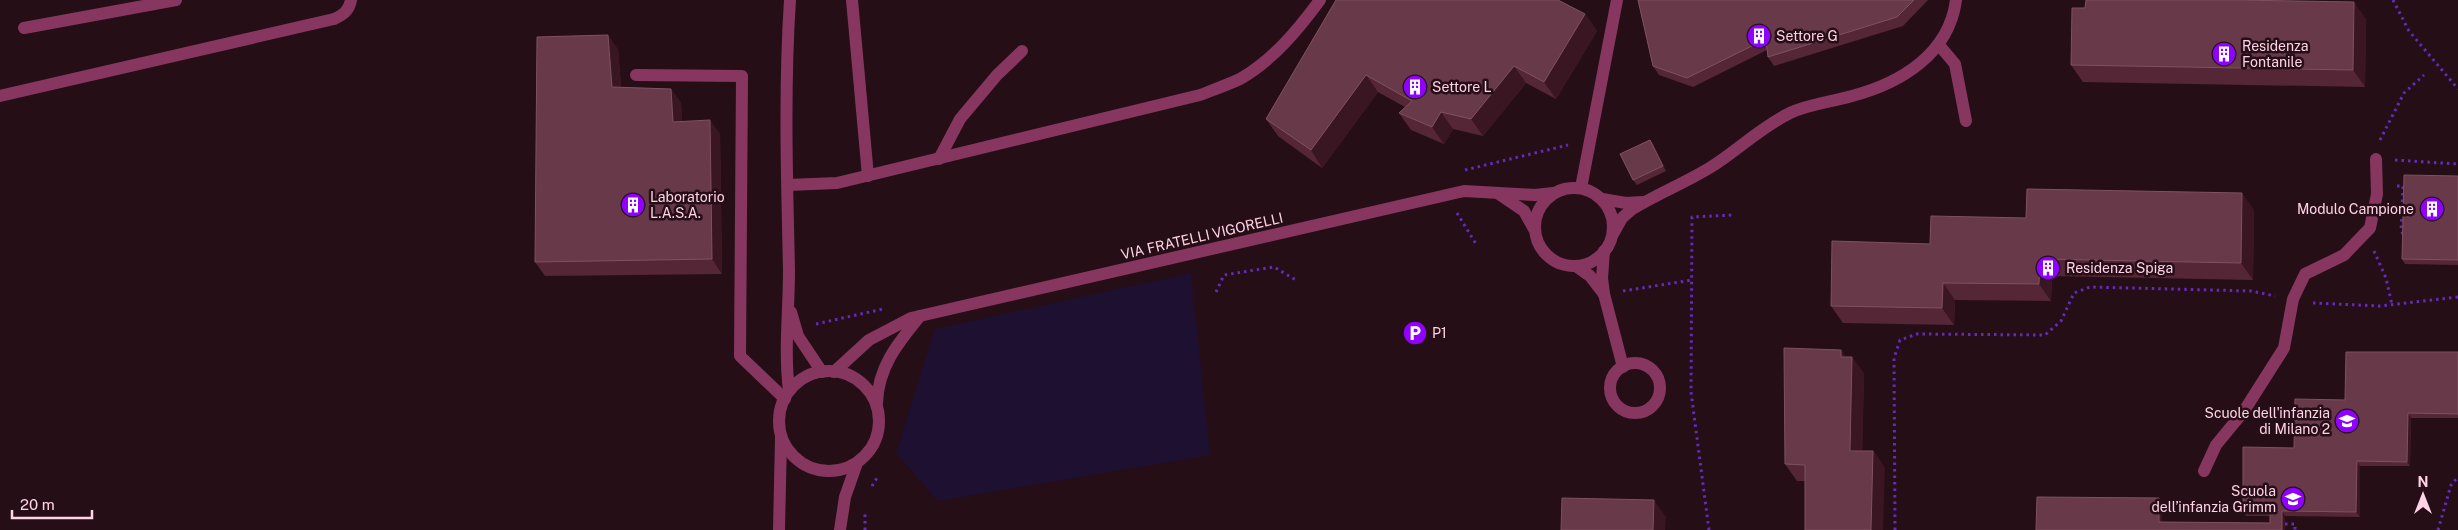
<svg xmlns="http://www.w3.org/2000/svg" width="2458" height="530" font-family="'Public Sans',sans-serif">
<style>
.green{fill:#1e1030}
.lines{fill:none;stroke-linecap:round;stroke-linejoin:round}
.path{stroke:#6429bd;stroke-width:3;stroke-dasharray:2.5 4;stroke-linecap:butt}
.minor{stroke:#87375f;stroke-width:12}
.wall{fill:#552636}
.shaded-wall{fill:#3a1522}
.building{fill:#673949;stroke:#7f5161}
.labels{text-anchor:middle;stroke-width:5;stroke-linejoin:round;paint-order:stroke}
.poi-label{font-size:14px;fill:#ffd3e5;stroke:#260e17;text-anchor:start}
.street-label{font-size:14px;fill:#ffd3e5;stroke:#260e17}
</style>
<rect width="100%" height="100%" fill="#260e17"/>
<polygon class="green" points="1191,273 1210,455 938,501 896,453 935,329"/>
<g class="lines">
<g class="path">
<polyline points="2393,0 2409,31 2458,89"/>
<polyline points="2380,140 2404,93 2424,75"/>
<polyline points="2395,160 2458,164"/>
<polyline points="1465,170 1568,145"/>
<polyline points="2397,186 2403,186 2401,231 2404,235"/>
<polyline points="1457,213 1476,244"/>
<polyline points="2374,251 2386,278 2392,305"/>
<polyline points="1623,291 1692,280"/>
<polyline points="1216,292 1224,275 1274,267 1296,280"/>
<polyline points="2313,303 2380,306 2458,297"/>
<polyline points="816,324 883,309"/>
<polyline points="872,486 877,478"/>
<polyline points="2285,524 2295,524 2295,530"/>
<polyline points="865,530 865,511"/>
<polyline points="1709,530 1691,392 1692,217 1733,215"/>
<polyline points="1895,530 1894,358 1900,340 1917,334 2045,335 2061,321 2074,293 2090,287 2251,291 2275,296"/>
<polyline points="2438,530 2451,485 2458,477"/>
</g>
<g class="minor">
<polyline points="852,0 868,176"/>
<polyline points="24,28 176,0"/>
<polyline points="1939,45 1955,64 1966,121"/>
<polyline points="636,75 742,76 740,356 785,399"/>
<path d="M0 96 334 19C343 15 349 11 351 0"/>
<polyline points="939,159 960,119 997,75 1022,51"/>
<path d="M788 185 837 183 1200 95C1213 90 1227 85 1240 79 1273 60 1298 30 1320 0"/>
<circle cx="1574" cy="227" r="39"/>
<polyline points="1581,188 1617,0"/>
<polyline points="1499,194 1524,211 1534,229"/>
<polyline points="1602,199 1626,203 1642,202"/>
<path d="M1613 234 1622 218 1631 210C1657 194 1685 183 1711 167 1738 150 1761 127 1790 113 1809 104 1831 102 1852 96 1901 83 1949 54 1956 0"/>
<polyline points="1576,266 1590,276 1604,294 1602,278 1604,251"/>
<polyline points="1604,294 1623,367"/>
<polyline points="791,312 798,336 822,372"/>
<circle cx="1635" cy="388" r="25"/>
<circle cx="829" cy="421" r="50"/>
<polyline points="834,372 869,340 911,318 1464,191 1535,195 1553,193"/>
<path d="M789 391C784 350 789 311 789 270 787 180 784 90 790 0"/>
<path d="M877 403C878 367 898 343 920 316"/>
<polyline points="2204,471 2216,445 2244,411 2284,348 2293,299 2305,274 2344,255 2370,228 2377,194 2376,159"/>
<polyline points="779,530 781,438"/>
<polyline points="840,530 845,497 857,463"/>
</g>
</g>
<g class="wall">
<polygon points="1336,0 1585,14 1597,31 1556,99 1526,83 1483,136 1453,129 1444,144 1411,130 1399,113 1405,107 1378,92 1322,168 1278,136 1266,119"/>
<polygon points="1638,0 1928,0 1903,26 1774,66 1768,57 1767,50 1693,87 1659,75 1653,66"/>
<polygon points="2366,19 2365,87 2083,82 2071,65"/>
<polygon points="618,49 621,87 671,89 681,103 682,122 720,134 722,274 545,276 535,262"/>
<polygon points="1650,140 1653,144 1666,171 1637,185 1633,180"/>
<polygon points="2458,176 2458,265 2405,264 2402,259"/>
<polygon points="2254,210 2253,280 2052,276 2051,301 1955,300 1954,325 1843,323 1831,306 1930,244 2026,218"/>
<polygon points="1841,350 1845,357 1852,357 1864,374 1862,451 1873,451 1885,468 1805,481 1797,481 1785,464"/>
<polygon points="2458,352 2458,418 2411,418 2410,466 2360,466 2360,517 2285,516 2285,530 2036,530 2159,498 2162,503 2162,522 2270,523 2270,516 2246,516 2243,511 2294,448 2345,400"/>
</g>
<g class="shaded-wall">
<polygon points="2354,2 2366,19 2365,87 2353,70"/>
<polygon points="1585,14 1597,31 1556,99 1544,82"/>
<polygon points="608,35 618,49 622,101 612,87"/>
<polygon points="1514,66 1526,83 1483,136 1471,119"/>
<polygon points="1366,75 1378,92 1322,168 1311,150"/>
<polygon points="671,89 681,103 683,136 673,122"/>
<polygon points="1441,112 1453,129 1444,144 1432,127"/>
<polygon points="710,120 720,134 722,274 712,259"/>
<polygon points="1650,140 1653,144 1666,171 1663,166"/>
<polygon points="2242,193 2254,210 2253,280 2241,263"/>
<polygon points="2040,259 2052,276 2051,301 2039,284"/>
<polygon points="1943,283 1955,300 1954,325 1942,308"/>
<polygon points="1841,350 1852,366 1852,357 1864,374 1862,468 1850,451"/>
<polygon points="2408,413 2411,418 2410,466 2407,462"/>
<polygon points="1873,451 1885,468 1883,530 1871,530"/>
<polygon points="2357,461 2360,466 2360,517 2356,512"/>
<polygon points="2159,498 2162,503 2162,527 2159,522"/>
<polygon points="1654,500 1666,517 1665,530 1653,530"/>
<polygon points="2282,511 2285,516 2285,530 2282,530"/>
</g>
<g class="building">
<polygon points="1336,0 1558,0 1585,14 1544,82 1514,66 1471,119 1441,112 1432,127 1399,113 1412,101 1366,75 1311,150 1266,119"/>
<polygon points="1638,0 1914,0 1897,17 1768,57 1766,39 1687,78 1653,66"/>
<polygon points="2086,0 2237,0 2354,2 2353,70 2071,65 2072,8 2085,8"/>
<polygon points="608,35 612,87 671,89 673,122 710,120 712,259 535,262 537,37"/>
<polygon points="1650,140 1663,166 1633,180 1620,154"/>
<polygon points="2404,175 2458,176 2458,260 2402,259"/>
<polygon points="2027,189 2242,193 2241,263 2040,259 2039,284 1943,283 1942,308 1831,306 1832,241 1930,244 1931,216 2026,218"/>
<polygon points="1784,348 1841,350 1841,357 1852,357 1850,451 1873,451 1871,530 1805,530 1805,465 1785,464"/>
<polygon points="2346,352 2458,352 2458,414 2408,413 2407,462 2357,461 2356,512 2282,511 2282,530 2036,530 2037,497 2159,498 2159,522 2270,523 2270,512 2243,511 2243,447 2294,448 2295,399 2345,400"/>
<polygon points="1562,498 1654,500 1653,530 1561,530"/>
</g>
<defs>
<g id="building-disc" transform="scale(1.25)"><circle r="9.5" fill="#8f00fe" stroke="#260e17"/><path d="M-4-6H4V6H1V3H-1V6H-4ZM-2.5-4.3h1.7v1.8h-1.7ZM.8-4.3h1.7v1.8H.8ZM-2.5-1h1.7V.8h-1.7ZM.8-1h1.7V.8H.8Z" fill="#fff"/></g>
<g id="parking-disc" transform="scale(1.25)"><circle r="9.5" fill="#8f00fe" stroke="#260e17"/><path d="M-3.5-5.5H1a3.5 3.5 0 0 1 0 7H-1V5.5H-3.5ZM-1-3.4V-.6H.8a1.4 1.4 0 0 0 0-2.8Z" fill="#fff"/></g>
<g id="school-disc" transform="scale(1.25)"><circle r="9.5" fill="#8f00fe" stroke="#260e17"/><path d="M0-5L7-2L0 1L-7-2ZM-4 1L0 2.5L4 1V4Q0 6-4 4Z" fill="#fff"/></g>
</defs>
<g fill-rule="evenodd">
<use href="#building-disc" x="1759" y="36"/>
<use href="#building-disc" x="2224" y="54"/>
<use href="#building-disc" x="1415" y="87"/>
<use href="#building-disc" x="633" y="205"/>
<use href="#building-disc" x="2432" y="209"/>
<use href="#building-disc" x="2048" y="268"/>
<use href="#parking-disc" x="1415" y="333"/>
<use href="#school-disc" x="2347" y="421"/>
<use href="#school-disc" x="2293" y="499"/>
</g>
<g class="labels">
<g class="poi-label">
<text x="1776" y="41">Settore G</text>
<text x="2242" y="51">Residenza<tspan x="2242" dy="16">Fontanile</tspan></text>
<text x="1432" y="92">Settore L</text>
<text x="650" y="202">Laboratorio<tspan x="650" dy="16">L.A.S.A.</tspan></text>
<text x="2414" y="214" text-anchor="end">Modulo Campione</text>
<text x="2066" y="273">Residenza Spiga</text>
<text x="1432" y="338">P1</text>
<text x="2330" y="418" text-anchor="end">Scuole dell'infanzia<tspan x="2330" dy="16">di Milano 2</tspan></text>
<text x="2276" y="496" text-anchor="end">Scuola<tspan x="2276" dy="16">dell’infanzia Grimm</tspan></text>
</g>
<g class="street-label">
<text transform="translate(1202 236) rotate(-13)" y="5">VIA FRATELLI VIGORELLI</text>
</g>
</g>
<g transform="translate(2423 495)" stroke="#260e17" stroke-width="4" paint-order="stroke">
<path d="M0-4L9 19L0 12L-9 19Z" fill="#ffd3e5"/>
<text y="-8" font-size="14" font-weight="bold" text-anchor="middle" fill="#ffd3e5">N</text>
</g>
<path d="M12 510v8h80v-8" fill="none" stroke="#ffd3e5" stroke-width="2.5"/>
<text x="20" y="510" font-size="15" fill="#ffd3e5" stroke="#260e17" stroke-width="4" paint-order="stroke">20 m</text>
</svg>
